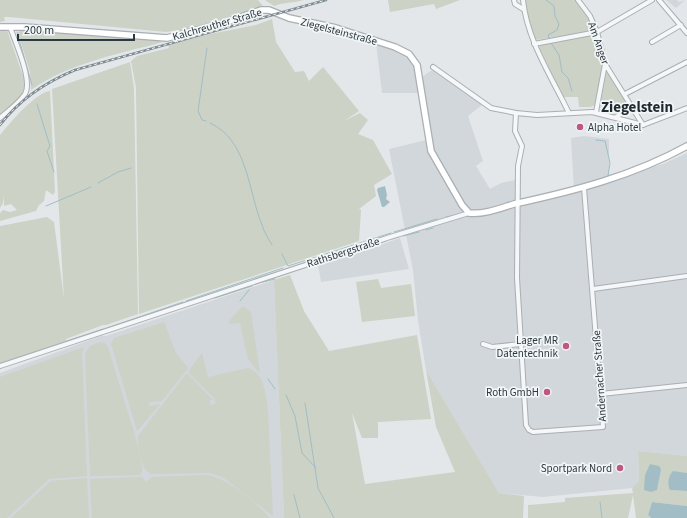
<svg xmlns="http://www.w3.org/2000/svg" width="687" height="518" font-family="'Source Sans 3',sans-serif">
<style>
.built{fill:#d1d7db}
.green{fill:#ccd2c5}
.water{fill:#a2bdc5}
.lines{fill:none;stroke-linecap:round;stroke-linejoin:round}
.stream{stroke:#a2bdc5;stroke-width:1}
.street-casing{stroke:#a9afb3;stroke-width:6}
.secondary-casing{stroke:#a9afb3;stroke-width:8}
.street{stroke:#f5f7f8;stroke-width:4}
.secondary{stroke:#fff;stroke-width:5.5}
.rail-casing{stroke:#7e8b91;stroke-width:2.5}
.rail{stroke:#f2f6f7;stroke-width:1;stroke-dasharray:3;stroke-linecap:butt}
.poi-dot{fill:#c05684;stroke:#f2f6f7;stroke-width:1.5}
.labels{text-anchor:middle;stroke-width:3.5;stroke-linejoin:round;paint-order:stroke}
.street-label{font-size:11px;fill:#2d3940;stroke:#f2f6f7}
.poi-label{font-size:11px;fill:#2d3940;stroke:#f2f6f7;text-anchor:end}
.district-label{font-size:15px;font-weight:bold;fill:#1f2a31;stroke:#f2f6f7}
</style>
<rect width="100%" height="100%" fill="#e3e7e9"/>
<g class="built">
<polygon points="666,0 677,0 679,2 685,0 676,8"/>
<polygon points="376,42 403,52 414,62 419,79 432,70 482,105 468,116 483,161 476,166 490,189 501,183 519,179 521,202 574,190 571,138 584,136 609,139 609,179 663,164 687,153 687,456 638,451 639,481 632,488 543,497 499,493 426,370 418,320 413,270 389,149 426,140 420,93 382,93"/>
<polygon points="400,238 409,269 321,282 318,265 352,255"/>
<polygon points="274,280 284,518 0,518 0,373 101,336 106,336"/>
</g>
<g class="green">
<polygon points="0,0 258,0 263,6 194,28 166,32 9,17 4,17 5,21 0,22"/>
<path d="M265 0H304C293 3 284 2 274 6Z"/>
<polygon points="388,0 460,0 436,9 434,4 390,12"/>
<polygon points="524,0 577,0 592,24 594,31 535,40"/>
<polygon points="272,19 276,42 295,72 304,71 309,81 323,67 359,111 344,121 360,113 368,120 358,134 373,140 392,174 374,185 376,196 359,209 361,210 359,241 139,314 136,88 131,61 137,56 169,48 168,45 210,34 256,25"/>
<polygon points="0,29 7,30 25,82 24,94 0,115"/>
<path d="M21 29 153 40 163 42C119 54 69 63 31 90L30 72 18 33Z"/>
<polygon points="593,34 595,35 602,65 595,105 590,107 579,107 578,97 563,97 539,47 543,44"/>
<polygon points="130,62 134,88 138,314 106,325 103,325 66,339 67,341 0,363 0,226 47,217 54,222 64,299 52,89"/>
<polygon points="607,70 630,107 619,113 600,106"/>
<path d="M50 91 55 192 53 195 46 190 44 201 39 205 36 211 0 221V213L3 210 10 212 17 210 11 204 4 206V195L3 203 0 208V135C9 124 36 92 50 91Z"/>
<polygon points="290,275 304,311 329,351 417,335 431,419 378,422 378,438 362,438 352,413 365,484 455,472 436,427 426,370 499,493 524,496 523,518 284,518 274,280"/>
<polygon points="378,279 381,288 411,284 415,316 362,322 356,282"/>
<polygon points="243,306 251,312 260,374 248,359 240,323 228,324 231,318"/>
<polygon points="164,322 176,353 188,368 162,401 149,402 149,406 160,404 137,431 111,344 114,338"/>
<polygon points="101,342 106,344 108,347 135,435 142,467 142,472 140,475 90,476 85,354 90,346"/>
<polygon points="84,347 82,354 87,476 49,479 7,518 0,518 0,377"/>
<path d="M202 353 208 377 248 368C265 373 267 399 268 413L273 516 224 478 211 473 151 474C141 470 137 446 138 436L186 374H188L213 400H210V405L216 404 214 398 189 373V370Z"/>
<polygon points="638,451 687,456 687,473 673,472 671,490 687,491 687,506 652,502 648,515 651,518 636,518 633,495 628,518 528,518 528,505 565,502 565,498 633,493 632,488 639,481"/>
<path d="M208 475C228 479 257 503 270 518H92L90 479 142 477 146 482 152 477Z"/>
<polygon points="87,478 89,518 11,518 51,481"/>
</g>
<g class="water">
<polygon points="385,186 387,195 386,199 390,202 384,207 382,207 377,190 378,188"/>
<polygon points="650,464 659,466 661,469 657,490 651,492 644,490 645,475"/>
<path d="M673 471 687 473V491L670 490C667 484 668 476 673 471Z"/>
<polygon points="652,502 687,506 687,518 651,518 648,515"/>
</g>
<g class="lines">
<g class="stream">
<polyline points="546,0 554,6 555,16 559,24 557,30 548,35 549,38"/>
<polyline points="17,32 32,85"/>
<polyline points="551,43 559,55 562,72 568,78 572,91"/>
<polyline points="37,104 50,146 47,151 54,172"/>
<polyline points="206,121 202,120 198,111 207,48"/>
<path d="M210 123C248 140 248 191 262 225 264 232 268 238 272 245"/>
<polyline points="596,140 605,141 610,163 608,176"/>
<polyline points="98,183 118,172 131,168"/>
<polyline points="46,206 91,187"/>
<polyline points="446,217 456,215"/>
<polyline points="426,230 433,228"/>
<polyline points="394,232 437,219"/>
<polyline points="403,236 419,232"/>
<polyline points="392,239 399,237"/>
<polyline points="282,254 288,266 391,233"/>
<polyline points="322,262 386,241"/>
<polyline points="263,282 275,279"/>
<polyline points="215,298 252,286"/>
<polyline points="186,301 283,268"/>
<polyline points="240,301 249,290"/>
<polyline points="107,328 183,302"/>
<polyline points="67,341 103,329"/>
<polyline points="268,379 275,389"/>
<polyline points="286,395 295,416 302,453 316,468"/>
<polyline points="305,403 318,488 334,518"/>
<polyline points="294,495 300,518"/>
<polyline points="600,502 602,518"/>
</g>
<g class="street-casing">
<g id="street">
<polyline points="514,0 515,4 523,9"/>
<path d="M523 0C527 40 551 76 569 113"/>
<polyline points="578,0 590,16 597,32 605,64 643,125"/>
<polyline points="659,0 687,33"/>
<polyline points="652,42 681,25"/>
<polyline points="534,44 597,32 652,0"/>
<polyline points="433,67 491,108 516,113 537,115 592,112 643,125 687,108"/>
<polyline points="625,94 687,62"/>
<polyline points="596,112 605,64"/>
<polyline points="516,113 515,131 522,146 518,166 517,278 526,425 529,430 533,432 603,427 584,188"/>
<polyline points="616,117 633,107"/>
<path d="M0 118C8 111 19 103 25 94 33 81 15 41 10 27"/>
<polyline points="593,289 687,276"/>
<polyline points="483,344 492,347 521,344"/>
<polyline points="0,366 390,237 469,213"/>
<polyline points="601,394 687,385"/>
</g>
</g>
<g class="secondary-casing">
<path id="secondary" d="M0 27H24L167 38 227 22 261 10H269L289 18 336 28 395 47 409 54 417 65 431 151 462 205 469 213C483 215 501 208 514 204 574 191 633 176 687 146"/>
</g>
<use href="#street" class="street"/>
<use href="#secondary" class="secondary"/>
<g class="rail-casing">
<path id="rail" d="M0 125C19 100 46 82 75 70L326 0"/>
</g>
<use href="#rail" class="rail"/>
</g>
<g class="poi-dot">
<circle cx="580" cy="127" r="4"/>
<circle cx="566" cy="346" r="4"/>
<circle cx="547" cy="392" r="4"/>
<circle cx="620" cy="468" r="4"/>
</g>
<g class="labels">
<g class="street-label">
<text transform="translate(217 24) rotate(-16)" y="4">Kalchreuther Straße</text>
<text transform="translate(339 31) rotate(15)" y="4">Ziegelsteinstraße</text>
<text transform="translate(599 43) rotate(71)" y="4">Am Anger</text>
<text transform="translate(343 252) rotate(-18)" y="4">Rathsbergstraße</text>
<text transform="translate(599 376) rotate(-94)" y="4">Andernacher Straße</text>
</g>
<g class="poi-label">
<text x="588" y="131" text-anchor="start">Alpha Hotel</text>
<text x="558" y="344">Lager MR<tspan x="558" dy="13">Datentechnik</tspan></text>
<text x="539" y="396">Roth GmbH</text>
<text x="612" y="472">Sportpark Nord</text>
</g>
<g class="district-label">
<text x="637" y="112">Ziegelstein</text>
</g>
</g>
<path d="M18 34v6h116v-6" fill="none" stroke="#2d3940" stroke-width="2"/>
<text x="24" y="34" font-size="12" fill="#2d3940" stroke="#f2f6f7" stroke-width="3" paint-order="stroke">200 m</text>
</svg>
